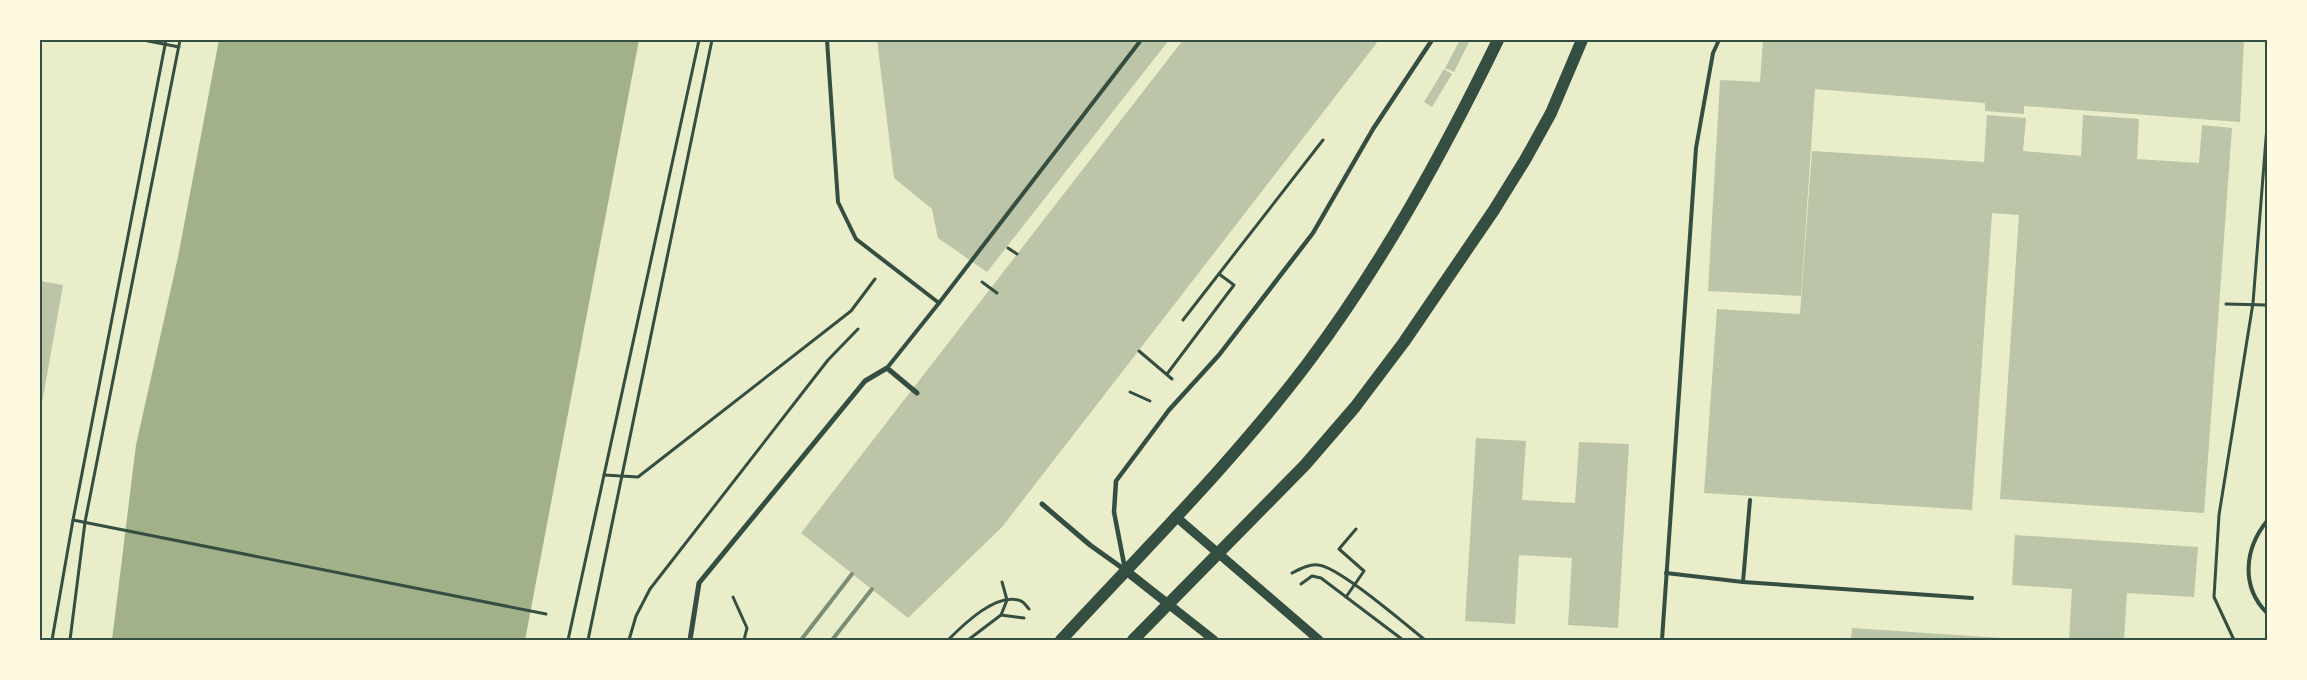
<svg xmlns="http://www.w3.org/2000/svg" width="2307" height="680" font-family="Signika,sans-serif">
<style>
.water{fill:#a3b18a}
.building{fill:#bcc5a7}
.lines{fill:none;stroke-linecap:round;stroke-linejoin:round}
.path{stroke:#344e41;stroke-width:3}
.service{stroke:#344e41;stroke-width:4}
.pedestrian{stroke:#344e41;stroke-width:4.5}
.minor{stroke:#344e41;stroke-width:5}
.tertiary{stroke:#344e41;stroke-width:9}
.primary{stroke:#344e41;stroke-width:12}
.rail{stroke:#7c8e77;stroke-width:4}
.neatline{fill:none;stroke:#344e41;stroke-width:2}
</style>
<rect width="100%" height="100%" fill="#e9edc9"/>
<polygon class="water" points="219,40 639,40 525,640 112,640 136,445 178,257"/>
<g class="building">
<polygon points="877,40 1169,40 987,272 938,238 932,209 894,178"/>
<polygon points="1183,40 1379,40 1002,527 908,618 801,533"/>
<polygon points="1460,40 1470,40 1454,72 1445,68"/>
<polygon points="1763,40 2244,40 2240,122 2024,106 2024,114 1985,111 1985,103 1815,89 1801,296 1708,291 1720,80 1760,82"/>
<polygon points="1444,69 1452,74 1432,107 1424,102"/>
<polygon points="1987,115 2026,118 2023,151 2081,156 2083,115 2139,119 2137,159 2199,163 2202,125 2232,128 2204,513 2000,499 2019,215 1992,213 1972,510 1704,493 1717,309 1800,314 1812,151 1984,162"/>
<polygon points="40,281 63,285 41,409 40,408"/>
<polygon points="1476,438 1526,441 1522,500 1575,503 1579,442 1629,444 1618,628 1568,625 1572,558 1519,555 1515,624 1465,621"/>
<polygon points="2015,535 2198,547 2194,597 2127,593 2124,640 2069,640 2072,589 2012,585"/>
<polygon points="1852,628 2017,639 2017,640 1851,640"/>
</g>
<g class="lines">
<g class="path">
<polyline points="143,40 179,47"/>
<polyline points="1008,248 1017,254"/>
<polyline points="982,282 997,293"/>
<polyline points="2226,304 2267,305"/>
<polyline points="1183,320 1323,140"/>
<polyline points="1139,351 1172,379"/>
<polyline points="1167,374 1234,285 1219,274"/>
<polyline points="1130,392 1150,401"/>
<polyline points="604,475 638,477 851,311 875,279"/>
<polyline points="73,520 546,614"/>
<path d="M1292 573C1300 569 1309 564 1318 565 1338 566 1406 625 1425 640"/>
<polyline points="1301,584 1312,576 1321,578 1403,640"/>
<polyline points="733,597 747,628 744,640"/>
<polyline points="1346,597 1364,571 1339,549 1356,529"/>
<polyline points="1001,615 1007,600 1002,582"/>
<polyline points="52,640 73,520 166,40"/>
<polyline points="70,640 85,522 180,40"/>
<polyline points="568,640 699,40"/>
<polyline points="588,640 712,40"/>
<polyline points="629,640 636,616 650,589 828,360 858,329"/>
<path d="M948 640C963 625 997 591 1021 601 1024 602 1027 607 1029 609"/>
<polyline points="968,640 1001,615 1024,618"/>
<polyline points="2234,640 2214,597 2219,515 2253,303 2267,126"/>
</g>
<g class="service">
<polyline points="827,40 838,202 856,239 939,303 887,368"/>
<polyline points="939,303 1141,40"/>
<path d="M2267 521C2245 548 2240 586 2267 613"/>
<polyline points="1666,573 1743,582 1972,598"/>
<polyline points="1743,582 1750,500"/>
<polyline points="1662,640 1696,148 1713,53 1719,40"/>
</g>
<polyline class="pedestrian" points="1125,569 1114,512 1116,481 1169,410 1219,355 1313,233 1373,129 1432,40"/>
<g class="minor">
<polyline points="1042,504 1090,545 1125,570"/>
<polyline points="690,640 699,583 865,381 887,368 917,393"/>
</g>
<g class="tertiary">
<polyline points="1175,516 1319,640"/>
<polyline points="1125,570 1214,640"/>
</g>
<g class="primary">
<path d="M1061 640C1144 550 1233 462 1307 364 1383 263 1443 153 1498 40"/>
<polyline points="1133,640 1305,465 1355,407 1404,342 1494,210 1525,160 1551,113 1582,40"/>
</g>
<g class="rail">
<polyline points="801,640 852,574"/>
<polyline points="832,640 872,589"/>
</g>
</g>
<rect width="2307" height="680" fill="none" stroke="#fefae0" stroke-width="82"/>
<rect x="41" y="41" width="2225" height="598" class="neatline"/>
</svg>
